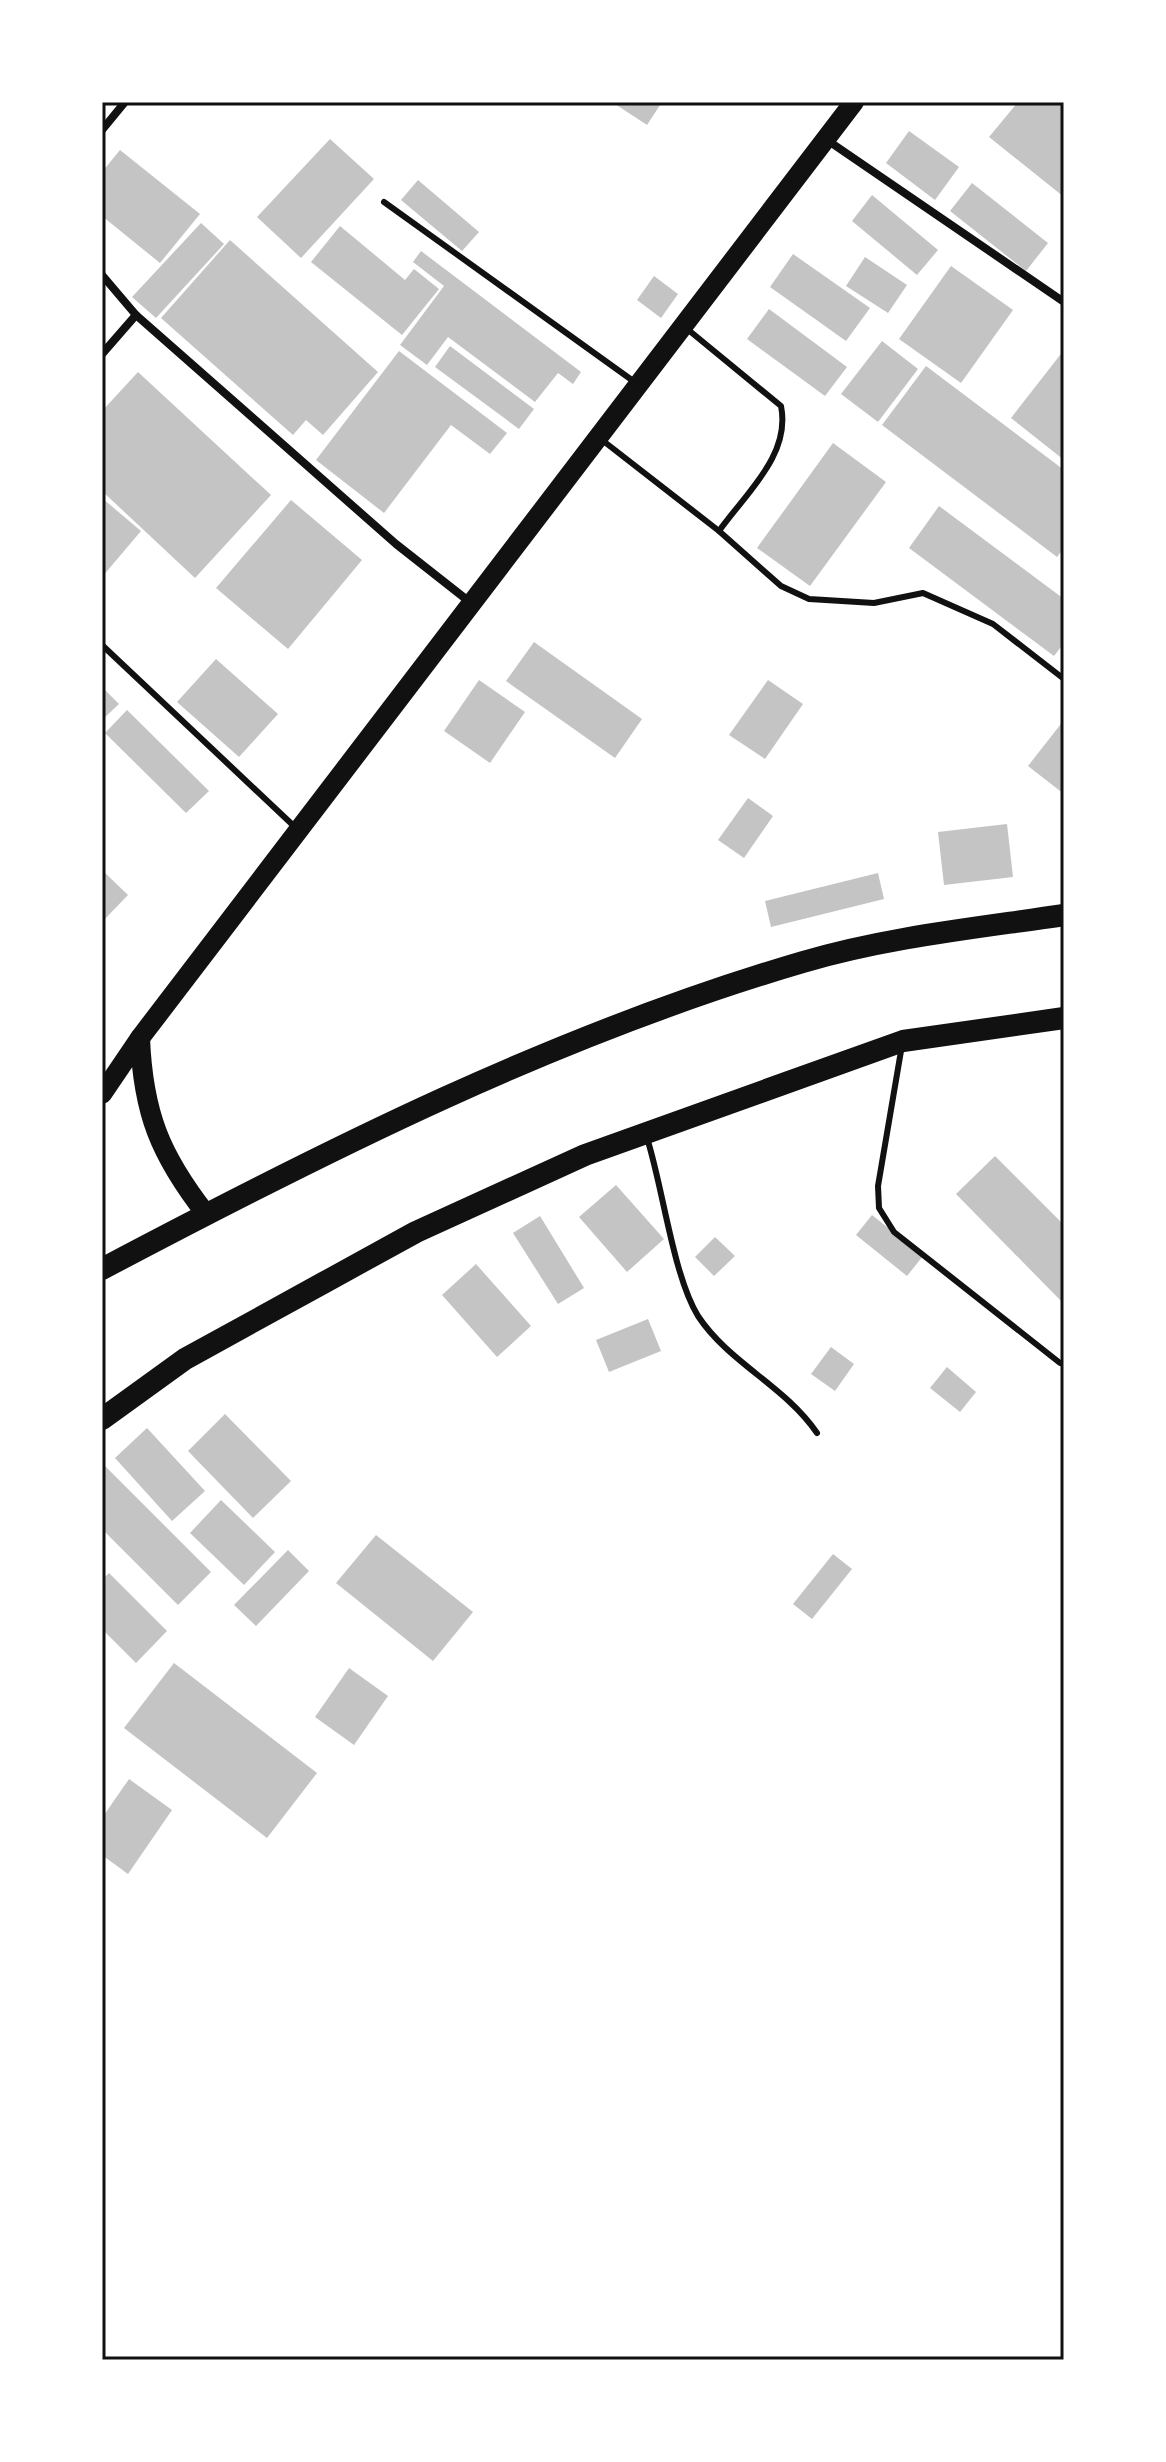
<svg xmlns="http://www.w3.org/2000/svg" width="1166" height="2462" font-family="'Open Sans',sans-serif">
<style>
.building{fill:#c4c4c4}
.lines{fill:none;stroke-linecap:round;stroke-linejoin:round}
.service{stroke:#111;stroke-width:6}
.minor{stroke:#111;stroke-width:8}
.primary{stroke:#111;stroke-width:20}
.trunk{stroke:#111;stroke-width:22}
.neatline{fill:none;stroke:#111;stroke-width:3}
</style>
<rect width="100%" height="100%" fill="#fff"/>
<g class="building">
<polygon points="612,102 662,102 647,125"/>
<polygon points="1018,102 1064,102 1064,197 989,137"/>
<polygon points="909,131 959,167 935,200 886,163"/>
<polygon points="330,139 374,179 301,258 257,217"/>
<polygon points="120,150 200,214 160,263 102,216 102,172"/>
<polygon points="418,180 479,232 462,251 401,200"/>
<polygon points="972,183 1048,243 1026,271 950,211"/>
<polygon points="872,195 938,250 917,275 852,221"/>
<polygon points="201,223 224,244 156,318 132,297"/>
<polygon points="340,226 405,280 414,269 439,289 402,335 311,262"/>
<polygon points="230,240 378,372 323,435 306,420 293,435 161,318"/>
<polygon points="421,251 581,372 573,384 558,373 535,402 448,337 427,365 400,345 444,286 413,262"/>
<polygon points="793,254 870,308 846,341 770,287"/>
<polygon points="865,257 907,285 888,313 846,286"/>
<polygon points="951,266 1013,310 961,383 899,339"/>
<polygon points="654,276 678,294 661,318 637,300"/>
<polygon points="769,309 847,367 825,396 747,339"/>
<polygon points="882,341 918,369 878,422 841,394"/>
<polygon points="450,346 534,409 519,429 435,367"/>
<polygon points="1064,350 1064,460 1011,418"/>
<polygon points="399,351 507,433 490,454 451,425 384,513 316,460"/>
<polygon points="926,366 1064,470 1064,548 1057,557 882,425"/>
<polygon points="138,372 271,495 195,578 102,491 102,411"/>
<polygon points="833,443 886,482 810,586 757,548"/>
<polygon points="102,498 141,531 102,577"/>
<polygon points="291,500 362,560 288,649 216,588"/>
<polygon points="939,506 1064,599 1064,643 1054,656 909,548"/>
<polygon points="534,642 642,719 615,758 506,681"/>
<polygon points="216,659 278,714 239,757 177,702"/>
<polygon points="479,680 525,712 490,763 444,731"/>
<polygon points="768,680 803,704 765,759 729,735"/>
<polygon points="102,687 119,704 102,720"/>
<polygon points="127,710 209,791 186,813 105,733"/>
<polygon points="1064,720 1064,794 1028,766"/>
<polygon points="748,798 773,816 744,858 718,840"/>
<polygon points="1007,824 1013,877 944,885 938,832"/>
<polygon points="102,870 128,895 102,922"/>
<polygon points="878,873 884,899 771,927 765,901"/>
<polygon points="995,1156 1064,1225 1064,1304 956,1194"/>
<polygon points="616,1185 664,1239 627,1272 579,1217"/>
<polygon points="872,1215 923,1256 907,1276 856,1235"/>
<polygon points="540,1216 584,1288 558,1304 513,1233"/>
<polygon points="715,1237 735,1256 714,1276 695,1257"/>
<polygon points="476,1264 531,1326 497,1357 442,1295"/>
<polygon points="648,1319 661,1351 609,1372 596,1340"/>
<polygon points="831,1347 854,1364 835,1391 811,1374"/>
<polygon points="947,1367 976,1392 960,1412 930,1388"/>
<polygon points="225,1414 291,1481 253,1518 188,1451"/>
<polygon points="147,1428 205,1491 172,1521 115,1458"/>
<polygon points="102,1463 211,1572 178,1605 102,1529"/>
<polygon points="221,1500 275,1552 244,1585 190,1533"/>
<polygon points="376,1535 473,1612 433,1661 336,1583"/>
<polygon points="288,1550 309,1571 256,1626 234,1605"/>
<polygon points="833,1554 852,1569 812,1619 793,1604"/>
<polygon points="109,1573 167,1631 136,1663 102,1629 102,1580"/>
<polygon points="174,1663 317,1773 267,1838 124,1728"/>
<polygon points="349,1668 388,1696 354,1745 315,1717"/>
<polygon points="129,1779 172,1810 128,1874 102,1855 102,1818"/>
</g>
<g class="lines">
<g class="service">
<polyline points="384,202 636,383"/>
<path d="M686 328 781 406C791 455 746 493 719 531L781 586 809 599 874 603 923 593 993 624 1064 679"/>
<polyline points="602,440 719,531"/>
<polyline points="102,645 296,828"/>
<polyline points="902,1045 878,1186 879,1208 894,1232 1060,1363"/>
<path d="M647 1138C663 1188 673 1275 698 1316 729 1363 785 1386 817 1433"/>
</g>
<g class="minor">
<polyline points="102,130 125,102"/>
<polyline points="827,140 1064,302"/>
<polyline points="102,275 136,315 396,544 471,603"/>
<polyline points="102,354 136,315"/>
</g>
<g class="primary">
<path d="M140 1038C143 1113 160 1155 206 1214"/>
<polyline points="102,1094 140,1038 854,102"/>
</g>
<g class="trunk">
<path d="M102 1269C327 1150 557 1034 803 962 888 937 977 928 1064 915"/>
<polyline points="102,1419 185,1359 325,1282 416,1232 585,1155 903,1041 1064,1018"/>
</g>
</g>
<rect width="1166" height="2462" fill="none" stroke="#ffffff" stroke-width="208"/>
<rect x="104" y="104" width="958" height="2254" class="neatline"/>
</svg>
